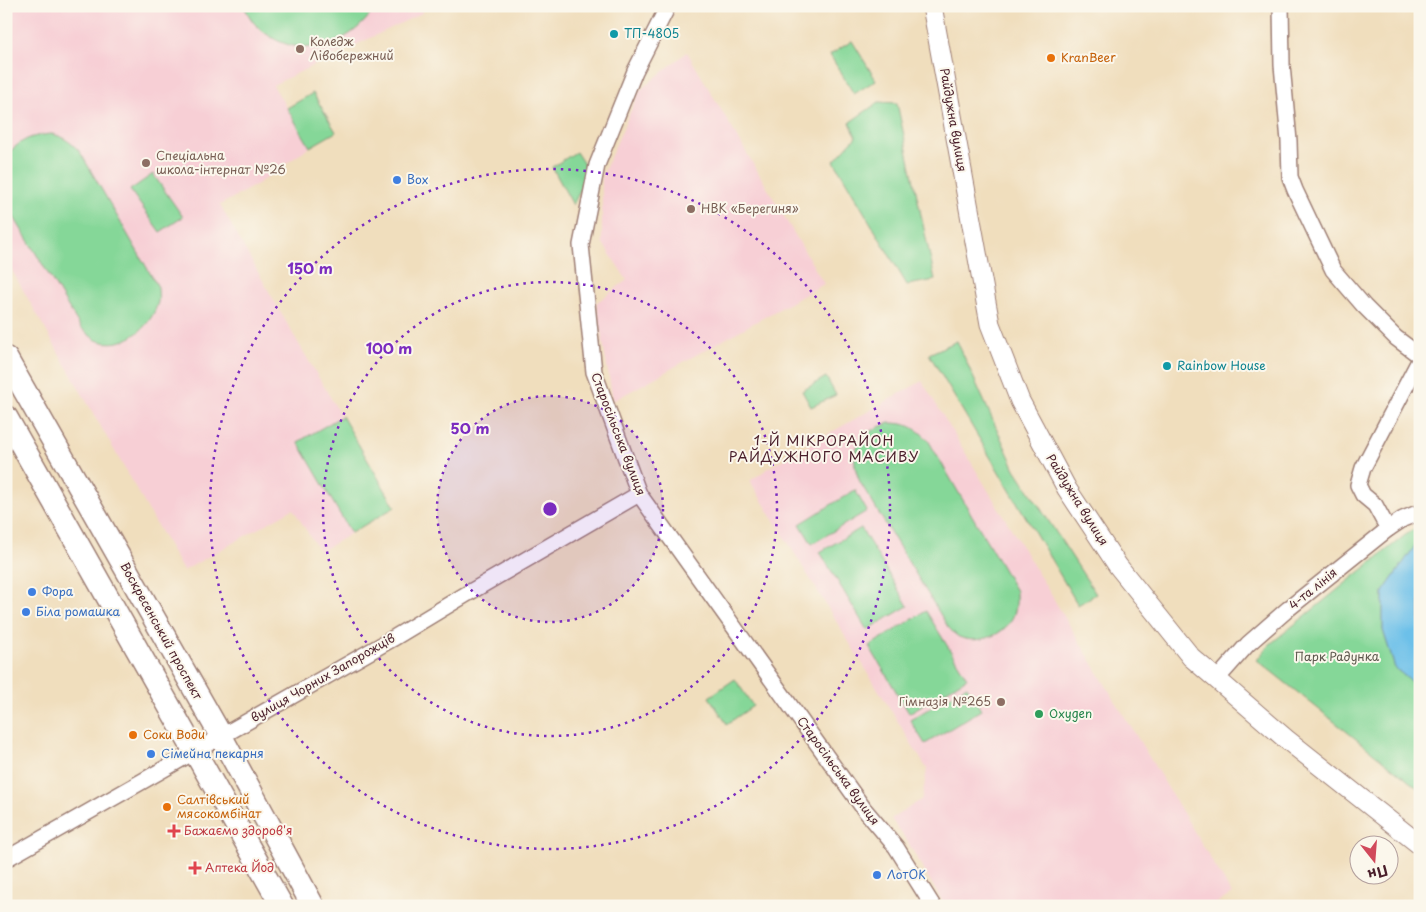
<svg xmlns="http://www.w3.org/2000/svg" width="1426" height="912" font-family="'Playpen Sans',sans-serif">
<style>
.built{fill:#f7cfd5}
.green{fill:#85d798;stroke:#687b62}
.water{fill:#6cc0e9;stroke:#5b708a}
.lines{fill:none;stroke-linecap:round;stroke-linejoin:round}
.minor-casing{stroke:#9d7e74;stroke-width:18}
.tertiary-casing{stroke:#9d7e74;stroke-width:21}
.primary-casing{stroke:#9d7e74;stroke-width:25}
.minor{stroke:#fff;stroke-width:15}
.tertiary{stroke:#fff;stroke-width:19}
.primary{stroke:#fff;stroke-width:22}
.ring{fill:none;stroke:#7b2cbf;stroke-width:2.5;stroke-dasharray:2.5 5}
.culture-dot{fill:#0f9aa8;stroke:#fbf7ec;stroke-width:2}
.education-dot{fill:#8d6e63;stroke:#fbf7ec;stroke-width:2}
.food-dot{fill:#e8710a;stroke:#fbf7ec;stroke-width:2}
.shop-dot{fill:#3f7fe0;stroke:#fbf7ec;stroke-width:2}
.leisure-dot{fill:#2e9e5b;stroke:#fbf7ec;stroke-width:2}
.health-dot{fill:#e0444e;stroke:#fbf7ec;stroke-width:2}
.labels{text-anchor:middle;stroke-width:4;stroke-linejoin:round;paint-order:stroke}
.culture-label{font-size:12px;fill:#0d838f;stroke:#fbf7ec;text-anchor:start}
.education-label{font-size:12px;fill:#785e54;stroke:#fbf7ec;text-anchor:start}
.food-label{font-size:12px;fill:#c56008;stroke:#fbf7ec;text-anchor:start}
.street-label{font-size:12px;fill:#4a1f2b;stroke:#fbf7ec}
.shop-label{font-size:12px;fill:#366cbe;stroke:#fbf7ec;text-anchor:start}
.park-label{font-size:12px;fill:#5c564c;stroke:#fbf7ec}
.leisure-label{font-size:12px;fill:#27864d;stroke:#fbf7ec;text-anchor:start}
.health-label{font-size:12px;fill:#be3a42;stroke:#fbf7ec;text-anchor:start}
.neighbourhood-label{font-size:14px;letter-spacing:1px;fill:#4a1f2b;stroke:#fbf7ec}
.centre{fill:#7b2cbf;stroke:#fbf7ec;stroke-width:2.5}
.ring-label{font-size:15px;text-anchor:middle;font-weight:bold;fill:#7b2cbf;stroke:#fbf7ec;stroke-width:4;stroke-linejoin:round;paint-order:stroke}
</style>
<rect width="100%" height="100%" fill="#fbf7ec"/>
<filter id="ink" filterUnits="userSpaceOnUse"><feTurbulence type="fractalNoise" baseFrequency=".02" numOctaves="2"/><feDisplacementMap in="SourceGraphic" scale="10" xChannelSelector="R" yChannelSelector="G"/><feConvolveMatrix kernelMatrix="1 2 1 2 8 2 1 2 1" color-interpolation-filters="sRGB"/></filter>
<filter id="wash" filterUnits="userSpaceOnUse"><feTurbulence type="fractalNoise" baseFrequency=".0096" numOctaves="4" result="noise"/><feDisplacementMap in="SourceGraphic" scale="20" xChannelSelector="R" yChannelSelector="G"/><feGaussianBlur stdDeviation="1.12" result="paint"/><feColorMatrix in="noise" values="0 0 0 0 0 0 0 0 0 0 0 0 0 0 0 0 0 1.4 0 .05"/><feComposite in="paint" operator="in"/></filter>
<g filter="url(#wash)">
<rect width="100%" height="100%" fill="#f0debd"/>
<g class="built">
<polygon points="6,6 421,6 422,13 273,85 310,147 256,185 220,205 293,334 395,507 320,552 293,509 183,571 6,260"/>
<polygon points="687,52 824,284 613,401 596,303 627,280 602,242 602,176 640,90"/>
<polygon points="922,381 1232,894 1212,906 945,906 907,841 891,819 922,799 927,769 750,481 770,467"/>
</g>
<g class="green">
<path d="M244 6H376C349 51 291 63 254 23 250 18 247 12 244 6Z"/>
<polygon points="852,41 876,80 854,94 830,55"/>
<polygon points="313,93 336,132 310,147 287,108"/>
<polygon points="879,102 897,103 935,280 907,285 834,161 856,137 850,122"/>
<path d="M52 134C64 137 72 143 80 152L158 287C158 291 159 297 158 302 151 328 123 351 96 340 91 337 85 331 81 328L6 204V155C23 139 29 136 52 134Z"/>
<polygon points="576,152 589,172 573,205 552,167"/>
<polygon points="153,174 183,217 160,232 130,190"/>
<polygon points="957,341 1015,469 1096,594 1078,605 929,354"/>
<polygon points="826,377 836,395 811,407 802,391"/>
<polygon points="342,416 395,507 351,533 298,442"/>
<path d="M889 423C907 423 916 427 928 440L1016 591C1016 599 1017 606 1014 614 1007 635 979 645 959 637 955 635 951 630 948 627L860 482C847 452 858 433 889 423Z"/>
<polygon points="855,490 867,511 812,544 800,524"/>
<polygon points="1420,526 1420,541 1417,543 1383,592 1383,630 1395,668 1420,689 1420,790 1257,660 1269,645 1409,532"/>
<polygon points="861,528 908,606 867,630 820,552"/>
<polygon points="926,611 967,678 909,713 869,646"/>
<polygon points="735,679 753,706 727,724 709,697"/>
<polygon points="967,686 981,710 925,744 910,720"/>
</g>
<polygon class="water" points="1420,541 1420,689 1395,668 1383,630 1383,592 1417,543"/>
</g>
<g filter="url(#ink)">
<g class="lines">
<g class="minor-casing">
<g id="minor">
<polyline points="668,6 635,71 597,165 581,245 594,372 639,494 864,809 896,847 933,906"/>
<polyline points="1281,6 1282,65 1289,141 1290,177 1295,190 1333,270 1364,306 1396,338 1420,356"/>
<polyline points="1388,529 1375,505 1363,495 1358,485 1363,468 1420,359"/>
<polyline points="1217,679 1248,644 1288,609 1388,529 1403,519 1420,512"/>
<polyline points="6,859 392,639 465,595 639,494"/>
</g>
</g>
<g class="tertiary-casing">
<polyline id="tertiary" points="932,6 990,324 1020,401 1067,489 1118,566 1191,657 1286,739 1420,845"/>
</g>
<g class="primary-casing">
<g id="primary">
<polyline points="6,358 217,729 313,906"/>
<polyline points="6,417 282,906"/>
</g>
</g>
<use href="#minor" class="minor"/>
<use href="#tertiary" class="tertiary"/>
<use href="#primary" class="primary"/>
</g>
</g>
<circle cx="550" cy="509" r="113" fill="#7b2cbf" fill-opacity=".12"/>
<g class="ring">
<circle cx="550" cy="509" r="113"/>
<circle cx="550" cy="509" r="227"/>
<circle cx="550" cy="509" r="340"/>
</g>
<g class="culture-dot">
<circle cx="614" cy="34" r="5"/>
<circle cx="1167" cy="366" r="5"/>
</g>
<g class="education-dot">
<circle cx="300" cy="49" r="5"/>
<circle cx="146" cy="163" r="5"/>
<circle cx="691" cy="209" r="5"/>
<circle cx="1001" cy="702" r="5"/>
</g>
<g class="food-dot">
<circle cx="1051" cy="58" r="5"/>
<circle cx="133" cy="735" r="5"/>
<circle cx="167" cy="807" r="5"/>
</g>
<g class="shop-dot">
<circle cx="397" cy="180" r="5"/>
<circle cx="32" cy="592" r="5"/>
<circle cx="26" cy="612" r="5"/>
<circle cx="151" cy="754" r="5"/>
<circle cx="877" cy="875" r="5"/>
</g>
<circle class="leisure-dot" cx="1039" cy="714" r="5"/>
<g class="health-dot">
<path d="M171.5 823.5h5v5h5v5h-5v5h-5v-5h-5v-5h5z"/>
<path d="M192.5 860.5h5v5h5v5h-5v5h-5v-5h-5v-5h5z"/>
</g>
<g class="labels">
<g class="culture-label">
<text x="624" y="38">ТП-4805</text>
<text x="1177" y="370">Rainbow House</text>
</g>
<g class="education-label">
<text x="310" y="46">Коледж<tspan x="310" dy="14">Лівобережний</tspan></text>
<text x="156" y="160">Спеціальна<tspan x="156" dy="14">школа-інтернат №26</tspan></text>
<text x="701" y="213">НВК «Берегиня»</text>
<text x="991" y="706" text-anchor="end">Гімназія №265</text>
</g>
<g class="food-label">
<text x="1061" y="62">KranBeer</text>
<text x="143" y="739">Соки Води</text>
<text x="177" y="804">Салтівський<tspan x="177" dy="14">мясокомбінат</tspan></text>
</g>
<g class="street-label">
<text transform="translate(953 120) rotate(80)" y="4">Райдужна вулиця</text>
<text transform="translate(618 434) rotate(69)" y="4">Старосільська вулиця</text>
<text transform="translate(1077 500) rotate(58)" y="4">Райдужна вулиця</text>
<text transform="translate(1313 589) rotate(-39)" y="4">4-та лінія</text>
<text transform="translate(161 631) rotate(61)" y="4">Воскресенський проспект</text>
<text transform="translate(323 678) rotate(-30)" y="4">вулиця Чорних Запорожців</text>
<text transform="translate(838 771) rotate(54)" y="4">Старосільська вулиця</text>
</g>
<g class="shop-label">
<text x="407" y="184">Box</text>
<text x="42" y="596">Фора</text>
<text x="36" y="616">Біла ромашка</text>
<text x="161" y="758">Сімейна пекарня</text>
<text x="887" y="879">ЛотОК</text>
</g>
<g class="park-label">
<text x="1337" y="661">Парк Радунка</text>
</g>
<g class="leisure-label">
<text x="1049" y="718">Oxygen</text>
</g>
<g class="health-label">
<text x="184" y="835">Бажаємо здоров'я</text>
<text x="205" y="872">Аптека Йод</text>
</g>
<g class="neighbourhood-label">
<text x="824" y="446">1-Й МІКРОРАЙОН<tspan x="824" dy="16">РАЙДУЖНОГО МАСИВУ</tspan></text>
</g>
</g>
<circle cx="550" cy="509" r="8" class="centre"/>
<g class="ring-label">
<text x="310" y="274">150 m</text>
<text x="389" y="354">100 m</text>
<text x="470" y="434">50 m</text>
</g>
<rect width="1426" height="912" fill="none" stroke="#fbf7ec" stroke-width="25"/>
<g transform="translate(1374 860) rotate(163)"><circle r="24" fill="#fbf7ec" stroke="#b4a19f"/>
<path d="M0-4L9 19L0 12L-9 19Z" fill="#d1495b"/>
<text y="-8" font-size="14" font-weight="bold" text-anchor="middle" fill="#4a1f2b">Пн</text>
</g>
</svg>
